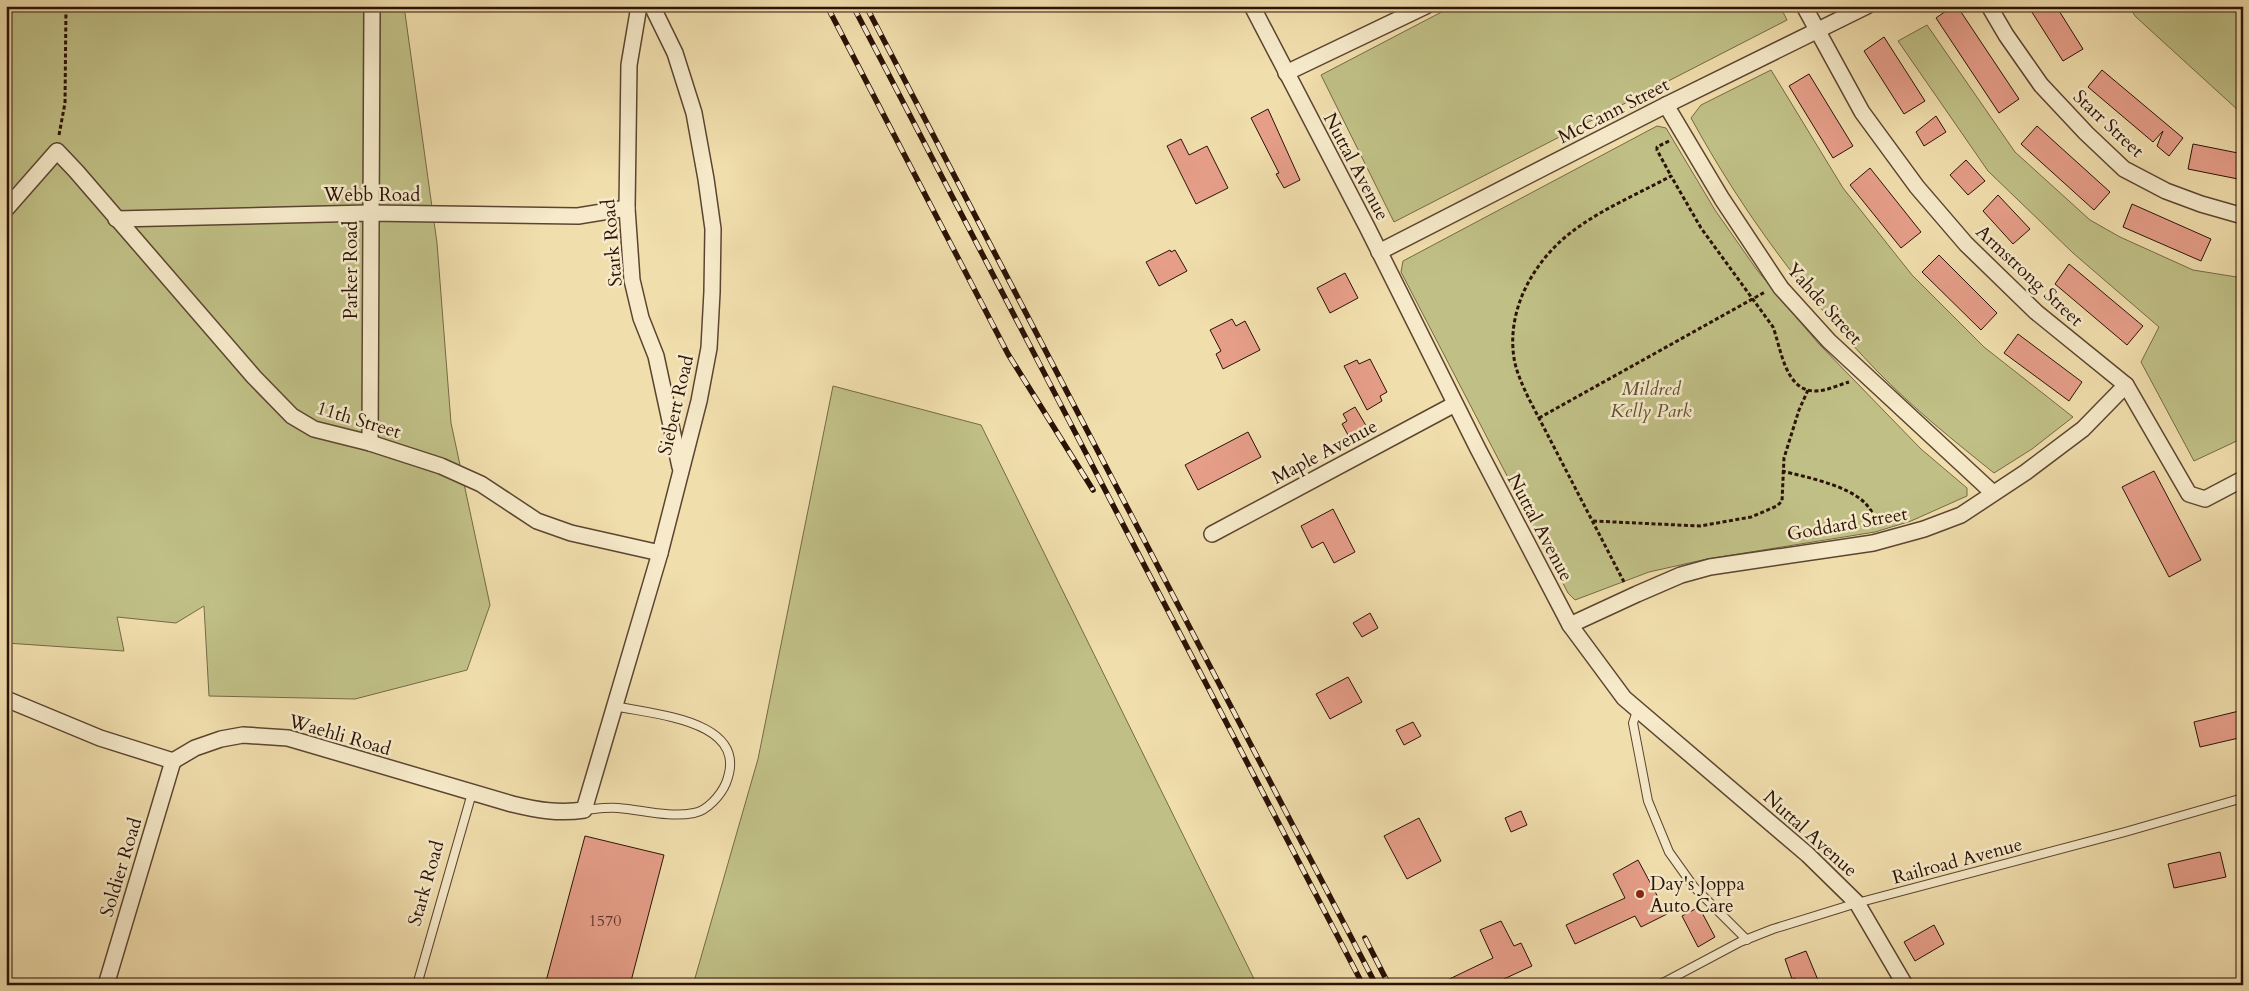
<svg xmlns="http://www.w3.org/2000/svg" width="2249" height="991" font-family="Cardo,serif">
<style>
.green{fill:#c0c086;stroke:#766946}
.building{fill:#e69e89;stroke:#2b1206}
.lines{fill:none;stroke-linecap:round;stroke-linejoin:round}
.service-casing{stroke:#5c4530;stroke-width:10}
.minor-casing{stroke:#5c4530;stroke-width:18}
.path{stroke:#2b1206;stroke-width:3;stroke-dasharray:4 2.5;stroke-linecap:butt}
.service{stroke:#f6eaca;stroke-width:8}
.minor{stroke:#f6eaca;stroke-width:15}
.rail-casing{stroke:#2b1206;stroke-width:5.5}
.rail{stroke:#f6eaca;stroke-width:4;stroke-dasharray:11;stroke-linecap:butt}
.poi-dot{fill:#8f2418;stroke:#f6eaca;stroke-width:2}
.labels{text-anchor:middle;stroke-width:5;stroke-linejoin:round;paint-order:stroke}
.number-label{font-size:16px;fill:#5a3527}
.street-label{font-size:19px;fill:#2b1206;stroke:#f6eaca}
.park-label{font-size:19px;font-style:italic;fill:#5f4f33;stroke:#f6eaca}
.poi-label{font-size:19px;fill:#2b1206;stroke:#f6eaca;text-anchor:start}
</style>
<rect width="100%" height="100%" fill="#f1dead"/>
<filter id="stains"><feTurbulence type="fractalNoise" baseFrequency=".004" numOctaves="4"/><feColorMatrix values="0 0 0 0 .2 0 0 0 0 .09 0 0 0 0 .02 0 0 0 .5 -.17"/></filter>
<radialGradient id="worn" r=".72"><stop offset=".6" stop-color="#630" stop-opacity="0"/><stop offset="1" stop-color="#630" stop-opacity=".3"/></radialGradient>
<g class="green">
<polygon points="6,6 404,6 437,243 451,423 490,605 467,670 355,699 209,696 204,606 176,623 117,617 124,651 6,643"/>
<polygon points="1453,6 1780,6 1787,20 1394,222 1321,75"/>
<polygon points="2128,6 2243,6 2243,110 2239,111 2136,17"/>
<polygon points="1927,25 2015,152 2090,220 2120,237 2193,270 2243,278 2243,438 2194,461 2141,362 2159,327 2073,253 1988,171 1898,41"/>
<path d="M1771 70 1843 188 1912 275 1984 347 2073 417 2032 449 1994 473C1954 441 1913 408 1877 371 1804 295 1742 211 1691 118L1701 105Z"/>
<polygon points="1657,126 1666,128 1715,210 1757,270 1789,309 1819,344 1921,449 1967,488 1967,496 1911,521 1875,532 1707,559 1649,572 1575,600 1568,593 1401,272 1403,261"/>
<polygon points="833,386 981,425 1257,985 693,985 758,759"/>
</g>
<g class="building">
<polygon points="1953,6 1957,6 2019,99 1999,113 1936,18"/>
<polygon points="2028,6 2056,6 2083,49 2063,61"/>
<polygon points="1884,37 1925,101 1904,114 1864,51"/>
<polygon points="2102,70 2183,138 2169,156 2157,146 2163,131 2153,142 2088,87"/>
<polygon points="1809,74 1853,146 1833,158 1789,86"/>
<polygon points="1268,109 1300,180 1284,188 1276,174 1279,173 1251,118"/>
<polygon points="1936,116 1946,132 1924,146 1916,132"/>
<polygon points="2037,126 2110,192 2094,210 2021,144"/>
<polygon points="1181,139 1189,155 1207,146 1228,188 1196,204 1167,146"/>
<polygon points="2193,144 2243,154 2243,180 2188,169"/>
<polygon points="1966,160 1985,181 1968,195 1950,175"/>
<polygon points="1870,168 1921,232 1901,248 1850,185"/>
<polygon points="1998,195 2030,229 2013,244 1983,211"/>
<polygon points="2132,204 2211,239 2201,261 2123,227"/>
<polygon points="1170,250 1171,252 1175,250 1187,271 1159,286 1146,262"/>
<polygon points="1939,255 1997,313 1981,330 1922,272"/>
<polygon points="2069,264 2143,326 2127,345 2055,284"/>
<polygon points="1345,273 1358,298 1330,313 1317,288"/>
<polygon points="1232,319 1236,326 1245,321 1260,350 1223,369 1216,354 1221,351 1210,330"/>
<polygon points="2018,334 2082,382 2069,401 2004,353"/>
<polygon points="1370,359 1387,392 1380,396 1382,401 1367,410 1344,366 1357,360 1359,364"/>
<polygon points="1355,407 1371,434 1353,444 1342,424 1347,421 1343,414"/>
<polygon points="1248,432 1261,457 1198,490 1185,465"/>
<polygon points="2154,471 2201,560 2169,577 2122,487"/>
<polygon points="1333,509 1355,552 1334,563 1323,542 1312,548 1301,526"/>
<polygon points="1370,613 1378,628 1362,637 1353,623"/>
<polygon points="1348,677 1362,702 1330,719 1316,694"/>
<polygon points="2239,711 2243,737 2200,747 2194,722"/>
<polygon points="1413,722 1421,736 1404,745 1396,730"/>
<polygon points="1521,811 1527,825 1511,832 1505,818"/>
<polygon points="1419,818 1441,861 1407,879 1384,836"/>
<polygon points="585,836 664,855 630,985 545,985"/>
<polygon points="2220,852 2226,877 2174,888 2168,864"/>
<polygon points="1638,860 1667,914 1641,927 1635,916 1575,944 1566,925 1625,898 1613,874"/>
<polygon points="1699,907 1715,937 1698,947 1682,916"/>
<polygon points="1501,921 1514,946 1521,943 1532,966 1491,985 1437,985 1493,958 1480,930"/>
<polygon points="1934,925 1944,944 1915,961 1904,942"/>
<polygon points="1806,951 1820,985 1798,985 1795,978 1792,979 1785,959"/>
</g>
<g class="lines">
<g class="service-casing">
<g id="service">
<polyline points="1638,708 1633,723 1648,801 1669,852 1694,887 1747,940"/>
<path d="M584 810C595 809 607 807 618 808 643 810 669 818 694 813 707 811 721 795 726 783 751 720 655 715 615 706"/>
<polyline points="417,985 472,793"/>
<polyline points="1659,985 1740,942 1773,929 1857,903 2125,832 2243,798"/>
</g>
</g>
<g class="minor-casing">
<g id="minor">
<polyline points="639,6 629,65 627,208 632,280 641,318 656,356 680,467"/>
<polyline points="1252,6 1367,227 1478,449 1570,625 1624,698 1808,855 1857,903 1905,985"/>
<polyline points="1804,6 1862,112 1917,187 1966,244 2036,312 2126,385 2189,494 2205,499 2243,479"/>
<polyline points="1989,6 2006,35 2041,85 2086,133 2124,169 2166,191 2201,204 2243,216"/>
<polyline points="1286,73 1426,6"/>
<polyline points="1666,105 1722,199 1781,288 1829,341 1993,493"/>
<polyline points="6,209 57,151 76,171 254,377 292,416 314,429 370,443 441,466 481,484 537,521 571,533 660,553"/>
<polyline points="116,219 369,213 578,216 627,208"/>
<polyline points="1379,252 1666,105 1867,6"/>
<polyline points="370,443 372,6"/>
<polyline points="1212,534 1455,404"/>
<polyline points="1570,625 1637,594 1681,575 1710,567 1873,543 1924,529 1961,515 2026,472 2083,429 2126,385"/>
<path d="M6 699 100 738 173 761 195 748 221 739 243 735 288 738 512 804C537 810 559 814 584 810L660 553 699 401 709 348 712 292 713 229 706 179 694 113 675 53 652 6"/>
<polyline points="106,985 173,761"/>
</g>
</g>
<g class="path">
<polyline points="59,135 65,103 66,6"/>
<polyline points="1669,141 1657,147 1657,150 1671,176"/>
<polyline points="1539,418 1765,292"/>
<path d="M1782 471C1806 477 1847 485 1865 503 1871 509 1875 518 1880 526"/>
<polyline points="1593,521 1700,526 1751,517 1777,506 1782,501 1784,458 1799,410 1808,390"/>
<path d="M1624 582 1528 397C1522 384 1516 371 1514 358 1506 306 1537 256 1577 228 1606 207 1640 193 1671 176L1701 228 1773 327C1781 348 1785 391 1815 391 1827 391 1838 385 1849 382"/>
</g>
<use href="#service" class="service"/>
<use href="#minor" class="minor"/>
<g class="rail-casing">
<g id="rail">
<polyline points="827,6 1008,354 1093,490"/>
<polyline points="853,6 1363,985"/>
<polyline points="866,6 1376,985"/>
<polyline points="1365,938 1389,985"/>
</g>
</g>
<use href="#rail" class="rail"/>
</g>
<circle class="poi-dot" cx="1640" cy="894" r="5"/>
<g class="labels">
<g class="number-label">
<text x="605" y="926">1570</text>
</g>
<g class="street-label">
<text transform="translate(1613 110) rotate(-27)" y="7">McCann Street</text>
<text transform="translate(2109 123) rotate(43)" y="7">Starr Street</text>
<text transform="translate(1357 166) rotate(62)" y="7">Nuttal Avenue</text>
<text x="372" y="201">Webb Road</text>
<text transform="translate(611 243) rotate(-95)" y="7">Stark Road</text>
<text transform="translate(350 270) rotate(-90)" y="7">Parker Road</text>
<text transform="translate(2030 275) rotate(43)" y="7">Armstrong Street</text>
<text transform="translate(1825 303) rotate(48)" y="7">Yahde Street</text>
<text transform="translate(675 405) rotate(-77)" y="7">Siebert Road</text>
<text transform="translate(359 419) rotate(17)" y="7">11th Street</text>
<text transform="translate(1324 451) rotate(-28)" y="7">Maple Avenue</text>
<text transform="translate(1847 523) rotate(-10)" y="7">Goddard Street</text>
<text transform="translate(1541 527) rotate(62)" y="7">Nuttal Avenue</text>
<text transform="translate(340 734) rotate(16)" y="7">Waehli Road</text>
<text transform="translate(1811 833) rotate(42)" y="7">Nuttal Avenue</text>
<text transform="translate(1957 860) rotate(-15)" y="7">Railroad Avenue</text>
<text transform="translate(120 867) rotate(-73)" y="7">Soldier Road</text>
<text transform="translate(425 883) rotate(-74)" y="7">Stark Road</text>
</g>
<g class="park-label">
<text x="1651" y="395">Mildred<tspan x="1651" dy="22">Kelly Park</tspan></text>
</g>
<g class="poi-label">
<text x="1650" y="890">Day's Joppa<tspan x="1650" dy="22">Auto Care</tspan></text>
</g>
</g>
<rect width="2249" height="991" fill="none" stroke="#f1dead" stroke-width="25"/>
<rect x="8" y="8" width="2234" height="976" fill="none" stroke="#2b1206" stroke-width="2.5"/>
<rect x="12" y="12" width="2224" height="966" fill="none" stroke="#2b1206"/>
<rect width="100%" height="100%" filter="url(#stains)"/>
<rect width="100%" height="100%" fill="url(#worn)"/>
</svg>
